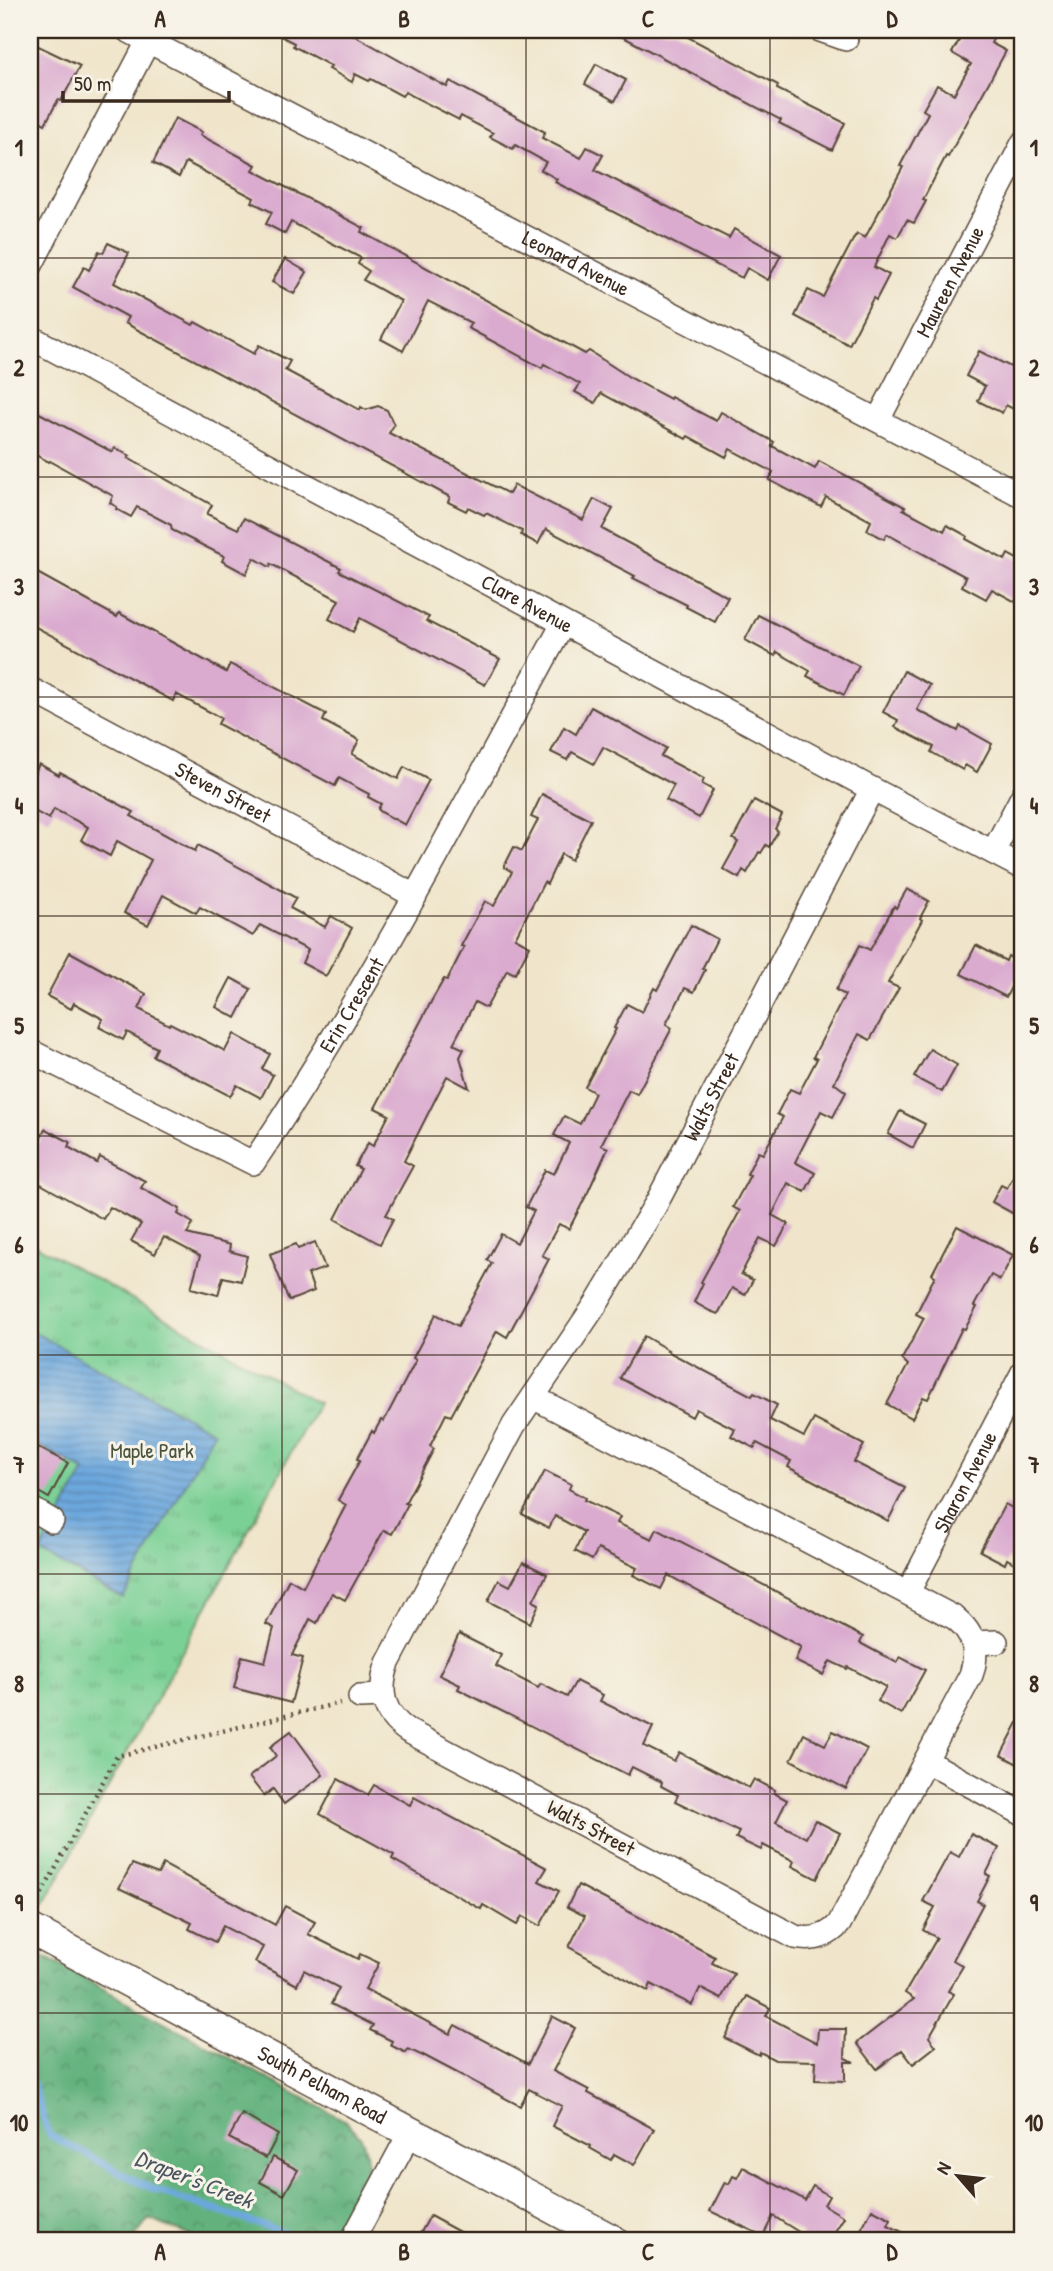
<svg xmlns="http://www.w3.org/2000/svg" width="1053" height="2271" font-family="'Patrick Hand',sans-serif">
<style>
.forest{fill:url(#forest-crowns);stroke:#4f6e4e;stroke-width:2}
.park{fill:url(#park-tufts);stroke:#5a7d5a;stroke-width:2}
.water{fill:url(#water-rules);stroke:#54687e;stroke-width:2}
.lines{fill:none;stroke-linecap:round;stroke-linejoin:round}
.stream{stroke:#6ca7dd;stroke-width:7}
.building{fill:#daaacf}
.minor-casing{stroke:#564638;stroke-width:26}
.major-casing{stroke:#564638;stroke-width:33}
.path{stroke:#564638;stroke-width:4.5;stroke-dasharray:2 5;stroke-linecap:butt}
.minor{stroke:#fff;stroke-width:23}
.major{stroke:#fff;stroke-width:30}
.grid{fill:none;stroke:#3b2a1e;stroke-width:2;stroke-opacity:0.55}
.labels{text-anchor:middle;stroke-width:6;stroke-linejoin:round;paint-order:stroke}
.street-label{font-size:21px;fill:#3b2a1e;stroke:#f7f3e8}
.park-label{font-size:21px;fill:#4b543c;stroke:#f7f3e8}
.water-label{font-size:23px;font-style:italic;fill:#4c5661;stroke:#f7f3e8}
.neatline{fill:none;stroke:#3b2a1e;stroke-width:2.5}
.grid-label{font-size:23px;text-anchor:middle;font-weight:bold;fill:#3b2a1e}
</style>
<defs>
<pattern id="forest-crowns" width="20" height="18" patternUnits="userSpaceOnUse" patternTransform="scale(1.75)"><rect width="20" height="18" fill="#63b27e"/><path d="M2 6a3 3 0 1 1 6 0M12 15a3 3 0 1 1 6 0" fill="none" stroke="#539167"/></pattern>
<pattern id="park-tufts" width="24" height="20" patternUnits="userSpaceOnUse" patternTransform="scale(1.75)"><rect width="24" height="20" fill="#7ad095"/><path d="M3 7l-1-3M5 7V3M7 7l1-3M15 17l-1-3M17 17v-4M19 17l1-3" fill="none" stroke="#65a979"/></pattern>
<pattern id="water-rules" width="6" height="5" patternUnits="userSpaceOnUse" patternTransform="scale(1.75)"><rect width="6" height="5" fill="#6ca7dd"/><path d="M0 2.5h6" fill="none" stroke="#5a88b3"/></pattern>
</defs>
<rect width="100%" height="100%" fill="#f7f3e8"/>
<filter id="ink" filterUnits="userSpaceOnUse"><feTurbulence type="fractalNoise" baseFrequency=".0143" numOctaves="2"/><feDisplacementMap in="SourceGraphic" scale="14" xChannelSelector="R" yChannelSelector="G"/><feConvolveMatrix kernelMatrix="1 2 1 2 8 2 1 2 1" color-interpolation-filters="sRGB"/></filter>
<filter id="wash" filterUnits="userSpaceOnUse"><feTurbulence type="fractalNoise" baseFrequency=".00686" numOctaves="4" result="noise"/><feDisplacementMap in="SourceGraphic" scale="28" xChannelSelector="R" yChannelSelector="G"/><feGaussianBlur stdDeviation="1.57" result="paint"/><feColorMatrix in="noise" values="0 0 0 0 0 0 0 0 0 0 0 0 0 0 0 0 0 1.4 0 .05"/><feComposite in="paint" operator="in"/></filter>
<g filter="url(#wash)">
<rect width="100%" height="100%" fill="#f0e5ca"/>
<path class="forest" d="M30 1949 346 2121C351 2126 357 2132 361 2138 379 2171 351 2213 336 2241H203L149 2219 132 2241H30Z"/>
<polygon class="park" points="30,1242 318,1403 40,1912 30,1906"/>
<polygon class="water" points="30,1330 214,1432 123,1598 40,1552 85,1471 30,1441"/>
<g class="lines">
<g class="stream">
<polyline points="30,1805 30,1817"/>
<polyline points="30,2076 49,2135 152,2189 309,2241"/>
</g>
</g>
<g id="blocks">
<g class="building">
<polygon points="269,30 350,30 350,33 447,87 450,81 545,132 542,138 581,158 587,147 603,155 595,170 729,238 734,229 781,255 768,280 747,268 742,278 555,182 557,179 541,170 546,162 515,145 513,149 490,137 493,133 461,116 459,120 405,92 402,96 371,79 369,81 355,74 352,82 329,69 331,66 293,46 294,43"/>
<polygon points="610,30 675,30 778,85 777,89 845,123 832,150 779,123 781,120"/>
<polygon points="965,30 998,30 991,43 1006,51 948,157 946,156 923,200 926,201 914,223 907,220 897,238 890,234 874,267 889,275 876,300 873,298 849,345 795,316 808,290 823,297 855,236 856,236 857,234 865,238 903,167 900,166 928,113 923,110 937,85 954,94 971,64 952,53"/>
<polygon points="30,42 80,66 61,101 58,100 45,124 30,115"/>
<polygon points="596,64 626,80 615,101 585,84"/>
<polygon points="175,118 202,132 200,135 256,165 253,170 364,228 361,232 585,354 589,351 629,377 670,399 671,397 716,421 721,412 774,442 772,446 815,469 819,461 905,507 903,509 944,531 947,525 967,536 966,539 1005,560 1008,554 1023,562 1023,606 992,589 986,599 962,586 966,577 887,534 884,539 867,530 871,521 826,497 821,507 769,480 773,472 730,449 726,457 688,436 686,439 601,393 595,403 575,392 580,384 544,364 542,368 468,328 471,323 428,301 403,351 381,339 401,301 363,280 369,271 358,264 361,258 291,222 285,234 266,224 272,212 252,202 254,198 186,162 179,177 153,163"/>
<polygon points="108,243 129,253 114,283 193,325 195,322 254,354 259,345 290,361 285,370 360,410 361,407 366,410 378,406 387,410 394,425 389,433 509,494 514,485 583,520 594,499 613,509 602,529 728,597 715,622 686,607 687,605 633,578 635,576 546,529 538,544 521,535 522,531 486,513 484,515 468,507 466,511 448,502 450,497 125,323 128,317 73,287 84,267 89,270 99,251 103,253"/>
<polygon points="285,259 307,272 294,294 272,282"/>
<polygon points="979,351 1023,373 1023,414 1006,405 1002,413 978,401 985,386 966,376"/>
<polygon points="30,408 112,452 115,448 130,456 128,458 212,505 207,514 238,529 244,518 341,568 339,571 429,617 426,621 500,659 485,685 360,618 353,632 329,619 339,600 271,564 270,567 254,558 246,574 222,561 224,556 172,530 171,525 137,507 131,517 116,509 117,507 110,503 113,496 50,461 49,462 30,452"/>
<polygon points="30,569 117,617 119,613 226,672 230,664 326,714 323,721 359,740 352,754 398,779 404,767 429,780 405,825 381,812 378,809 381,804 368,797 369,794 339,778 335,786 218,724 221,718 176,694 173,701 30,624"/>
<polygon points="758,615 859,666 844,695 807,676 810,671 777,652 775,656 745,640"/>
<polygon points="904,671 930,685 917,710 958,731 960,726 992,744 977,772 965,765 963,770 931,752 934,747 895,727 898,720 883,712"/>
<polygon points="591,707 666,748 661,756 704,779 702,784 713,790 699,818 666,800 674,785 603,747 594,764 572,752 567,760 551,752 564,727 576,734"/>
<polygon points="39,764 59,775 60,772 134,812 131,816 195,851 198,845 296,898 290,908 325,927 331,916 352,928 326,976 302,963 308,950 260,925 253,936 200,907 196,913 163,895 148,925 124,913 151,860 117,841 110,856 81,840 88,827 54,809 49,819 30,809 30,783"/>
<polygon points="542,794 591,820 571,860 561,854 547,884 544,882 515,938 530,946 515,974 507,970 486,1008 475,1002 453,1044 464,1049 460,1057 469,1088 447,1076 404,1161 413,1166 386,1215 393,1219 380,1244 335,1219 361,1169 355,1166 368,1143 373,1146 389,1115 375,1108 432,1000 444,979 447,980 464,947 461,946 485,901 494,906 512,872 504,867 514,847 522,851 538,820 531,817"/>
<polygon points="754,800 782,815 775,829 778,831 769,847 766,845 761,853 759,852 747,873 743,870 739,878 723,869 738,842 733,839"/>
<polygon points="907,889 929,901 920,918 922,920 888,983 899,988 870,1040 859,1034 834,1083 846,1092 833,1117 821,1111 795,1162 815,1173 805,1192 788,1183 772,1215 788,1224 776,1246 760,1238 741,1274 753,1280 745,1295 732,1288 718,1314 710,1311 694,1302 703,1283 701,1282 740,1211 733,1207 750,1175 747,1174 758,1152 763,1154 783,1117 777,1114 790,1089 799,1093 817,1059 813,1057 845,995 836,990 860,945 870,950 894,906 896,908"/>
<polygon points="691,925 717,939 702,969 705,970 694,992 685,988 666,1024 672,1028 637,1094 629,1090 601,1145 608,1148 588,1192 569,1229 559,1224 542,1255 549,1259 507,1337 497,1331 451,1416 446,1414 430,1446 434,1449 405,1503 408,1504 392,1534 384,1530 345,1600 332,1593 317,1623 310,1619 292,1655 303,1658 291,1703 234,1688 242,1656 265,1662 274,1628 266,1624 289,1579 303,1587 346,1505 338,1500 360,1460 357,1459 372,1431 374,1433 381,1420 384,1421 416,1360 413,1358 436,1314 458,1326 492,1263 487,1260 501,1234 517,1243 534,1211 526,1207 545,1170 554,1174 569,1143 554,1135 564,1116 580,1124 595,1093 585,1087 616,1029 614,1028 627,1004 642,1012 654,988 657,990"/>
<polygon points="976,945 1006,961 1008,956 1023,964 1006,997 961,974"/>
<polygon points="70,952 146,994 139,1009 169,1025 170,1023 225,1051 234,1034 270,1054 262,1069 273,1075 261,1098 237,1085 230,1096 153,1056 157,1048 127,1032 123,1040 99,1027 103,1019 74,1003 71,1009 47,996"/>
<polygon points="231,978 251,989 236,1018 216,1007"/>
<polygon points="930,1049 957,1065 942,1092 914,1077"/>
<polygon points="900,1111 925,1124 913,1148 888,1134"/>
<polygon points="45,1129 70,1142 68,1147 97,1163 100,1157 145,1181 141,1188 180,1209 178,1214 193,1223 187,1234 230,1245 229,1251 247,1256 241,1281 223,1277 218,1295 191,1288 200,1256 164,1237 155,1254 131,1241 141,1224 110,1207 103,1219 30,1178 30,1158"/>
<polygon points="1023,1158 1023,1219 992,1202 1001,1185 1007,1188"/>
<polygon points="957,1226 1013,1255 1000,1280 991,1275 974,1306 977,1307 965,1329 962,1328 928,1399 923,1397 912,1418 887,1404 908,1365 902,1359 924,1318 916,1314 935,1276 932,1274"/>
<polygon points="315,1242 325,1268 308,1274 314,1291 289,1301 270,1254 296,1244 298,1249"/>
<polygon points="644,1336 668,1350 667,1351 752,1396 754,1393 777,1405 770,1420 804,1437 814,1419 864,1445 854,1462 905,1488 888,1521 788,1467 791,1461 757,1443 754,1448 731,1436 735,1429 696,1409 692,1417 620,1378"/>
<polygon points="30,1443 68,1463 49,1498 30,1487"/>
<polygon points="545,1471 571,1484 569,1489 585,1498 584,1500 620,1517 617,1523 652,1539 657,1529 863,1637 860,1643 897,1663 900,1657 925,1670 901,1714 878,1701 886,1687 848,1667 847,1669 830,1661 823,1675 795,1661 801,1647 668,1575 661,1589 633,1575 637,1568 598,1549 592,1560 575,1551 584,1532 555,1516 549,1528 522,1514"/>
<polygon points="1005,1504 1023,1514 1023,1568 1007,1559 1005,1564 980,1551"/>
<polygon points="523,1562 547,1574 533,1601 539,1604 530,1623 488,1601 499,1580 510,1586"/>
<polygon points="459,1634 501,1655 496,1666 538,1688 541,1684 567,1697 576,1681 603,1695 600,1701 653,1727 644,1746 674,1761 679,1752 749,1788 754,1779 775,1790 774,1793 787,1800 776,1822 806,1838 815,1820 840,1833 817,1879 792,1866 794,1861 763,1845 761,1850 736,1838 739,1832 675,1801 678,1795 661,1786 662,1782 632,1767 628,1775 458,1689 460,1685 439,1675"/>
<polygon points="1023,1713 1023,1767 1001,1755"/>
<polygon points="291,1731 323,1775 284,1804 273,1789 264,1796 249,1777 276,1756 270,1747"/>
<polygon points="833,1731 867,1749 846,1789 791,1760 804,1734 825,1745"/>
<polygon points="338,1779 368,1795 374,1785 410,1805 414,1797 547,1868 539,1881 559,1891 540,1926 522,1916 517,1925 483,1905 481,1909 392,1859 394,1855 320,1814"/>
<polygon points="971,1834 999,1848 986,1874 990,1876 977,1901 983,1904 953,1960 963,1966 948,1991 954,1994 929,2037 936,2046 913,2064 902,2050 877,2069 857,2043 914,1999 905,1993 937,1938 923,1930 935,1907 923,1901 950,1852 959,1857"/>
<polygon points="132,1864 158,1874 163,1864 275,1925 285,1906 315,1922 308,1934 358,1959 360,1954 379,1963 365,1989 450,2034 455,2025 528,2064 552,2016 575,2028 553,2071 589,2090 588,2093 654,2129 634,2165 614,2154 611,2160 590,2148 591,2146 552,2126 562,2106 529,2089 520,2106 423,2055 423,2056 408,2049 406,2053 390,2045 392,2041 370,2030 373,2025 331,2004 339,1988 304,1970 297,1985 255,1962 263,1947 223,1926 215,1942 189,1929 192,1923 119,1888"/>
<polygon points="578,1885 715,1957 712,1963 734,1974 721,1999 700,1988 692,2005 651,1984 648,1991 569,1947 585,1916 567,1907"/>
<polygon points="747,1996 770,2008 766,2016 817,2043 818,2029 846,2029 845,2058 854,2062 845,2062 845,2081 815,2080 816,2061 775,2060 760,2052 759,2055 725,2038"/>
<polygon points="242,2114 278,2135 266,2158 229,2138"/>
<polygon points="273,2157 298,2170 284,2195 260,2182"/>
<polygon points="743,2167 805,2200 813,2186 829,2196 824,2205 844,2217 829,2241 798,2241 802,2234 773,2216 763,2236 710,2211 725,2182 729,2184 733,2176 737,2178"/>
<polygon points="872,2209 891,2219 888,2225 920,2241 874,2241 859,2233"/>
<polygon points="430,2216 476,2241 416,2241"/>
</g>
</g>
</g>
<g filter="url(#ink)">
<use href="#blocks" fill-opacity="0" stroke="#564638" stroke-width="2"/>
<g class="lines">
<g class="minor-casing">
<g id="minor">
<path id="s1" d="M127 30 1023 496"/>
<polyline points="820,30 846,39"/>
<polyline points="30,267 154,30"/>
<path id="s2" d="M30 337 872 789 1023 868"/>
<path id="s3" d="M878 420 1023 143"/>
<path id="s4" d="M30 689 415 896"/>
<polyline points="993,852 1023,795"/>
<path id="s5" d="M30 1051 253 1163C369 991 464 805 563 624"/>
<path id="s6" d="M533 1397 955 1618C974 1633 979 1652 971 1675L839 1924C827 1937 813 1941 795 1937L408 1731C382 1714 378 1690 388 1663L514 1425 598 1301 656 1204 872 789"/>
<polyline points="30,1508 52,1521"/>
<path id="s7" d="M908 1592 1023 1372"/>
<polyline points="974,1643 996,1642"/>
<polyline points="360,1697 383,1696"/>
<polyline points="926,1761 1023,1814"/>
<polyline points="352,2241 410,2133"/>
</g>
</g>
<g class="major-casing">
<g id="major">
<path id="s8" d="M30 1929 614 2241"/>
</g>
</g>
<polyline class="path" points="35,1906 117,1756 340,1703"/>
<use href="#minor" class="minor"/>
<use href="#major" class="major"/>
</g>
</g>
<path class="grid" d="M282 30V2241M526 30V2241M770 30V2241M30 258H1023M30 477H1023M30 697H1023M30 916H1023M30 1136H1023M30 1355H1023M30 1574H1023M30 1794H1023M30 2013H1023"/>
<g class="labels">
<g class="street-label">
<text dy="7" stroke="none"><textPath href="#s1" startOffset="506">Leonard Avenue</textPath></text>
<text dy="7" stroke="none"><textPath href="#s3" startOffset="156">Maureen Avenue</textPath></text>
<text dy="7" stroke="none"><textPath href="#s2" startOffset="564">Clare Avenue</textPath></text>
<text dy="7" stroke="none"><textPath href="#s4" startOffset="219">Steven Street</textPath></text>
<text dy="7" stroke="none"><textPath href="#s5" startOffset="436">Erin Crescent</textPath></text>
<text dy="7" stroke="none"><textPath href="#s6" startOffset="2039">Walts Street</textPath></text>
<text dy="7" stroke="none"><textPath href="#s7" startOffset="124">Sharon Avenue</textPath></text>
<text transform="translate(591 1828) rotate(28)" y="7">Walts Street</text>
<text dy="7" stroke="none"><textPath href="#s8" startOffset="331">South Pelham Road</textPath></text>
</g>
<g class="park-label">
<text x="152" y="1458">Maple Park</text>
</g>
<g class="water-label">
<text transform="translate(194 2179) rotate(21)" y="8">Draper's Creek</text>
</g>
</g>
<rect width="1053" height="2271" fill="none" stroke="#f7f3e8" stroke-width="77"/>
<g transform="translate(958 2176) rotate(298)" stroke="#f7f3e8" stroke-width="5" paint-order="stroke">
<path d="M0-5L12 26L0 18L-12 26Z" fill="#3b2a1e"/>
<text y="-10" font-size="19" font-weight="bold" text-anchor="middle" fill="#3b2a1e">N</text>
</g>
<path d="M63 91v10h166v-10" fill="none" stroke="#3b2a1e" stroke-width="3.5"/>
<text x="74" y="91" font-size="21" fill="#3b2a1e" stroke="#f7f3e8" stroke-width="5" paint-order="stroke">50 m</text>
<rect x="38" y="38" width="976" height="2194" class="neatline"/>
<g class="grid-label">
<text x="160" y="27">A</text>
<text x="404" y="27">B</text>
<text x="648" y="27">C</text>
<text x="892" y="27">D</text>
<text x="19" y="156">1</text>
<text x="1034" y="156">1</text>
<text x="19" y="376">2</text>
<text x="1034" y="376">2</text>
<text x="19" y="595">3</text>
<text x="1034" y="595">3</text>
<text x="19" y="814">4</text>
<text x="1034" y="814">4</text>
<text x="19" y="1034">5</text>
<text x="1034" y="1034">5</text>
<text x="19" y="1253">6</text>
<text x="1034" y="1253">6</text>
<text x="19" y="1473">7</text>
<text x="1034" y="1473">7</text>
<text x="19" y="1692">8</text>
<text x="1034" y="1692">8</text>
<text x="19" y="1911">9</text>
<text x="1034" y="1911">9</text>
<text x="19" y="2131">10</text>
<text x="1034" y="2131">10</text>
<text x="160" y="2260">A</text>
<text x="404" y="2260">B</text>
<text x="648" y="2260">C</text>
<text x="892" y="2260">D</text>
</g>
</svg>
